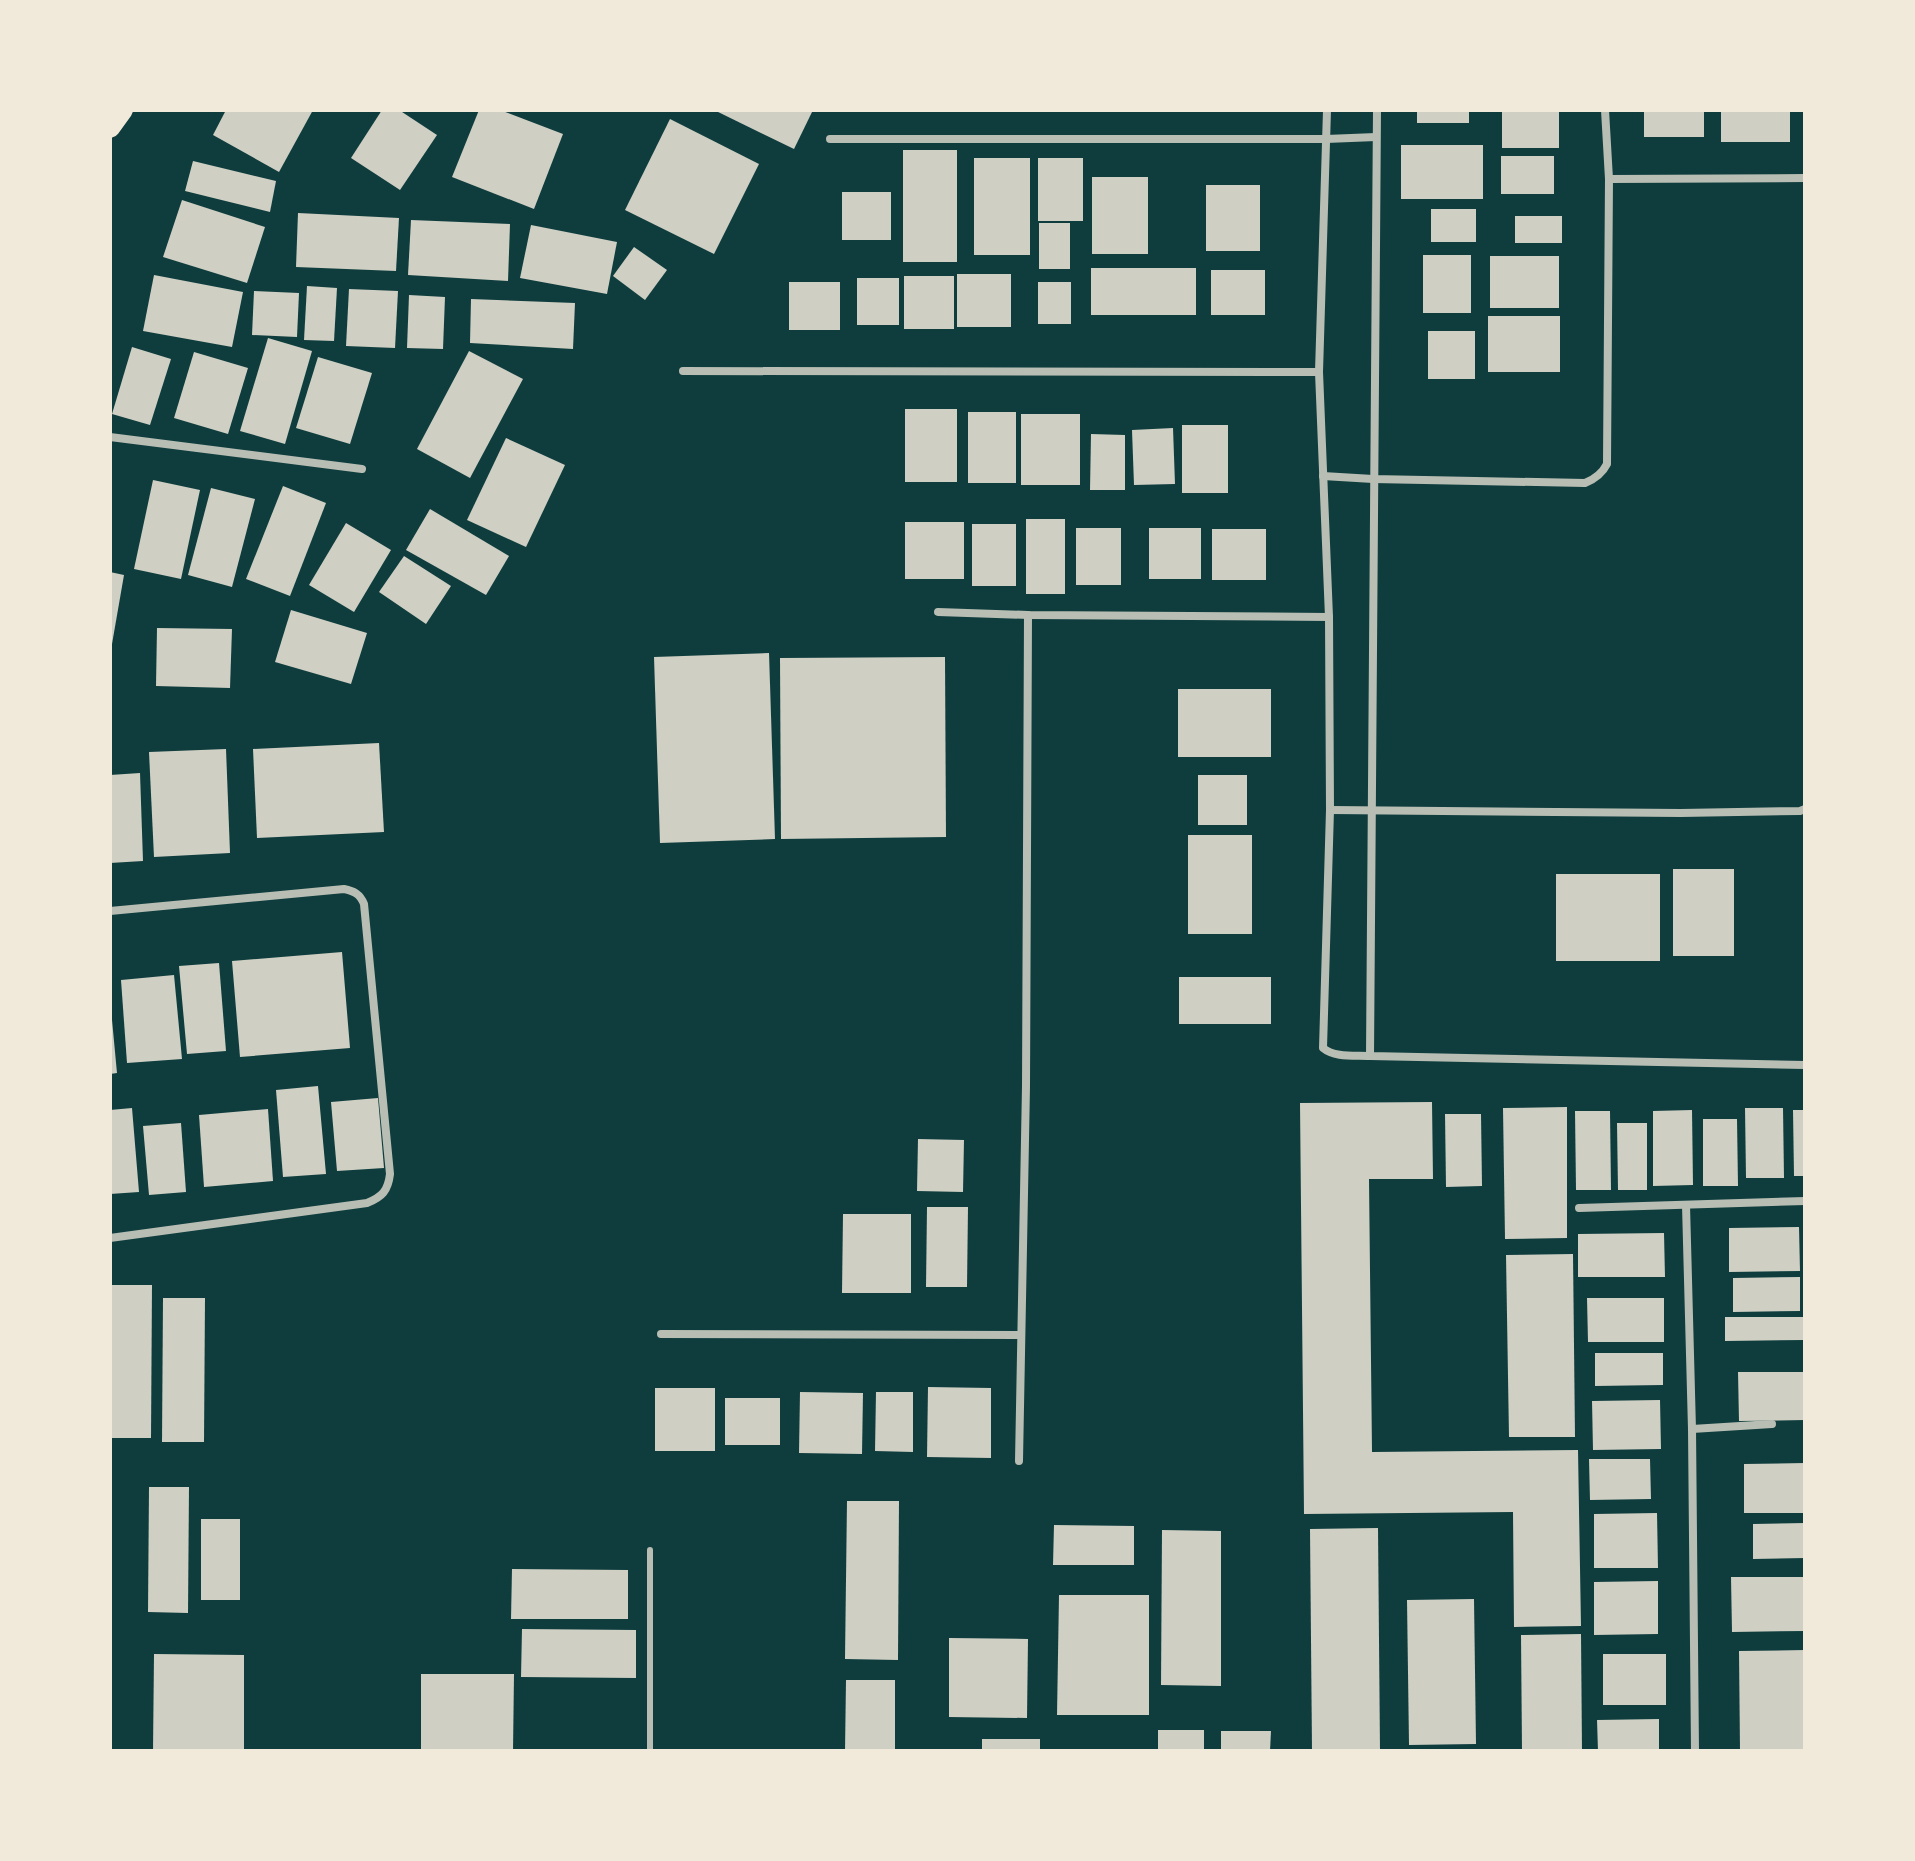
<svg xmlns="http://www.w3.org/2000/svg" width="1915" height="1861" font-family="'Source Sans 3',sans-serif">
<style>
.building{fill:#cfcfc3}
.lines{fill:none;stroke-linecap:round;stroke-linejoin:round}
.service{stroke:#b8beb3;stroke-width:6}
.minor{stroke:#b8beb3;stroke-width:8}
.primary{stroke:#f1e9da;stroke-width:20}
</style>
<rect width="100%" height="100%" fill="#0f3d3e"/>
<g class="building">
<polygon points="226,110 313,110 279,172 213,135"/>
<polygon points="382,110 399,110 437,135 400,190 351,158"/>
<polygon points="479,110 500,110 563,134 534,209 452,177"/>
<polygon points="714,110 813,110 794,149"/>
<rect x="1417" y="110" width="52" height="13"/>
<rect x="1502" y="110" width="57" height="38"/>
<rect x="1644" y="110" width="60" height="27"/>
<rect x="1721" y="110" width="69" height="32"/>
<polygon points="670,119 759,164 714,254 625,210"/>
<rect x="1401" y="145" width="82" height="54"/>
<rect x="903" y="150" width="54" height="112"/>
<rect x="1501" y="156" width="53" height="38"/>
<rect x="974" y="158" width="56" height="97"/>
<rect x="1038" y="158" width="45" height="63"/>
<polygon points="193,161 276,181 270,212 185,191"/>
<rect x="1092" y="177" width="56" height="77"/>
<rect x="1206" y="185" width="54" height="66"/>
<rect x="842" y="192" width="49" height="48"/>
<polygon points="182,200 265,227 247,283 163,257"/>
<rect x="1431" y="209" width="45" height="33"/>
<polygon points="298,213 399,218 396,271 296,267"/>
<rect x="1515" y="216" width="47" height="27"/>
<polygon points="411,220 510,224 508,281 408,275"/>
<rect x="1039" y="223" width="31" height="46"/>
<polygon points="531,225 617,242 607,294 520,278"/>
<polygon points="634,247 667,270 645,300 613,276"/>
<rect x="1423" y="255" width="48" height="58"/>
<rect x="1490" y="256" width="69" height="52"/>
<rect x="1091" y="268" width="105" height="47"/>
<rect x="1211" y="270" width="54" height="45"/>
<rect x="957" y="274" width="54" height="53"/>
<polygon points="154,275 243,292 232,347 143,331"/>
<rect x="904" y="276" width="50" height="53"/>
<rect x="857" y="278" width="42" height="47"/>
<rect x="789" y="282" width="51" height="48"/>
<rect x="1038" y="282" width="33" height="42"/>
<polygon points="307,286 337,288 334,341 304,340"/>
<polygon points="349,289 398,291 395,348 346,346"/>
<polygon points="254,291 299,293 297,337 252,335"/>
<polygon points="409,295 445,297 443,349 407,348"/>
<polygon points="471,299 575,303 573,349 470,343"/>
<rect x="1488" y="316" width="72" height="56"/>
<rect x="1428" y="331" width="47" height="48"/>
<polygon points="268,338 312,351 285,444 240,431"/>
<polygon points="132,347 171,359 150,425 112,414"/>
<polygon points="469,351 523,379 470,478 417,449"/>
<polygon points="194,352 248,368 228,434 174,418"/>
<polygon points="318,357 372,373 350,444 296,428"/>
<rect x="905" y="409" width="52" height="73"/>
<rect x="968" y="412" width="48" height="71"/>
<rect x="1021" y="414" width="59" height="71"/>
<rect x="1182" y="425" width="46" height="68"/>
<polygon points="1173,428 1175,484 1134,485 1132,430"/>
<polygon points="1091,434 1125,435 1125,490 1090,490"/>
<polygon points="506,438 565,465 526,547 467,520"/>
<polygon points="153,480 200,490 181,579 134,569"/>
<polygon points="283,486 326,503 290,596 246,579"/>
<polygon points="211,488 255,499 232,587 188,575"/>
<polygon points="430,509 509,556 486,595 406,550"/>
<rect x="1026" y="519" width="39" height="75"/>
<rect x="905" y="522" width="59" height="57"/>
<polygon points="346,523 391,550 354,612 309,585"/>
<rect x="972" y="524" width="44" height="62"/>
<rect x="1076" y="528" width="45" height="57"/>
<rect x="1149" y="528" width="52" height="51"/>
<rect x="1212" y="529" width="54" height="51"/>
<polygon points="404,556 451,586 426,624 379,592"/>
<polygon points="110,572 124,575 112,644 110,643"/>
<polygon points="291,610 367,633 351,684 275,662"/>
<polygon points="157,628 232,629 230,688 156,686"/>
<polygon points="769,653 775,839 660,843 654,657"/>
<polygon points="945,657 946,837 781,839 780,658"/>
<rect x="1178" y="689" width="93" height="68"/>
<polygon points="379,743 384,832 257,838 253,749"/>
<polygon points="226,749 230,853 154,857 149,752"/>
<polygon points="140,773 143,861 110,863 110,775"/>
<rect x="1198" y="775" width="49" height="50"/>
<rect x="1188" y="835" width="64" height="99"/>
<rect x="1673" y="869" width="61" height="87"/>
<rect x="1556" y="874" width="104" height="87"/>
<polygon points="342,952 350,1048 240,1057 232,961"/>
<polygon points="219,963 226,1051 187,1054 179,966"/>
<polygon points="174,975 182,1059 127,1063 121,980"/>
<rect x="1179" y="977" width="92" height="47"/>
<polygon points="110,1020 112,1020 117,1073 110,1074"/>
<polygon points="318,1086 326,1174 283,1177 276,1090"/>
<polygon points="378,1098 384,1168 337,1171 331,1102"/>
<polygon points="1432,1102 1433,1179 1369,1179 1372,1452 1578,1450 1581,1626 1514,1627 1513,1512 1304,1514 1300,1103"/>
<polygon points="1567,1107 1567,1238 1505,1239 1503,1108"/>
<polygon points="132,1108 139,1192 110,1194 110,1110"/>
<polygon points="1745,1108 1783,1108 1784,1178 1746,1178"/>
<polygon points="268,1109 273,1181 204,1187 199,1115"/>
<polygon points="1692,1110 1693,1185 1653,1186 1653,1111"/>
<polygon points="1793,1110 1805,1110 1805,1176 1794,1176"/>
<polygon points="1575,1111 1610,1111 1611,1190 1576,1190"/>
<polygon points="1445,1114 1481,1114 1482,1186 1446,1187"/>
<polygon points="1703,1119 1737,1119 1738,1186 1703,1186"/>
<polygon points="181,1123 186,1192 149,1195 143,1126"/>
<polygon points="1617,1123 1647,1123 1647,1190 1618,1190"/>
<polygon points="918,1139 964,1140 963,1192 917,1191"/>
<polygon points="927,1207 968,1207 967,1287 926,1287"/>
<polygon points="843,1214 911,1214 911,1293 842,1293"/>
<polygon points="1799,1227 1800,1271 1729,1272 1729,1228"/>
<polygon points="1664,1233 1665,1277 1578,1277 1578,1234"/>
<polygon points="1573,1254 1575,1437 1509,1437 1506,1255"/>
<polygon points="1800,1277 1800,1311 1733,1312 1733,1278"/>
<polygon points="110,1285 152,1285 151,1438 110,1438"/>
<polygon points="163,1298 205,1298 204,1442 162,1442"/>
<polygon points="1587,1298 1664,1298 1664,1342 1588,1342"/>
<polygon points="1725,1317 1805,1317 1805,1340 1725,1341"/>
<polygon points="1595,1353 1663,1353 1663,1385 1595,1386"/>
<polygon points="1738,1372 1805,1372 1805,1420 1739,1421"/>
<polygon points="928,1387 991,1388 991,1458 927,1457"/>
<rect x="655" y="1388" width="60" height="63"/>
<polygon points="800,1392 863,1393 862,1454 799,1453"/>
<polygon points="876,1392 913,1392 913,1452 875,1451"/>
<rect x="725" y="1398" width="55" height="47"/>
<polygon points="1660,1400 1661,1449 1593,1450 1592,1401"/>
<polygon points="1589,1459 1650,1459 1651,1499 1590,1500"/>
<polygon points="1805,1463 1805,1513 1744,1513 1744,1464"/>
<polygon points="149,1487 189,1487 188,1613 148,1612"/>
<polygon points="847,1501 899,1501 898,1660 845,1659"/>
<polygon points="1657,1513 1658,1568 1594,1568 1594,1514"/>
<rect x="201" y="1519" width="39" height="81"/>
<polygon points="1805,1523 1805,1558 1753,1559 1753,1524"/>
<polygon points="1054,1525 1134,1526 1134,1565 1053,1565"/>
<polygon points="1378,1528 1380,1751 1312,1751 1310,1529"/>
<polygon points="1162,1530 1221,1531 1221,1686 1161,1685"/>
<polygon points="512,1569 628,1570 628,1619 511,1619"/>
<polygon points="1731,1577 1805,1577 1805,1631 1732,1632"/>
<polygon points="1658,1581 1658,1634 1594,1635 1594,1582"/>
<polygon points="1059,1595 1149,1595 1149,1715 1057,1715"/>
<polygon points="1474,1599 1476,1744 1409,1745 1407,1600"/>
<polygon points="522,1629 636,1630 636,1678 521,1677"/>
<polygon points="1581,1634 1582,1751 1522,1751 1521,1635"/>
<polygon points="949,1638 1028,1639 1027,1718 949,1717"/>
<polygon points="1805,1650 1805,1750 1740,1751 1739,1651"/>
<polygon points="154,1654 244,1655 244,1751 153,1751"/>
<rect x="1603" y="1654" width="63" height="51"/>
<polygon points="421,1674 514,1674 513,1751 421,1751"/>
<polygon points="846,1680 895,1680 895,1751 845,1751"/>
<polygon points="1659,1719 1659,1751 1598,1751 1597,1720"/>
<rect x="1158" y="1730" width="46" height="21"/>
<polygon points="1221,1731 1271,1731 1270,1751 1221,1751"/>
<rect x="982" y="1739" width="58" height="12"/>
</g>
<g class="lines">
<polyline class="service" points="650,1550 650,1751"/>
<g class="minor">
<path d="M1327 110 1319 372 1329 617 1330 810 1323 1048C1335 1058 1355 1055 1370 1056L1805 1065"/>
<polyline points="830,139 1326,139 1376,137"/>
<polyline points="1609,179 1805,178"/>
<polyline points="683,371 1319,372"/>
<polyline points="110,437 362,469"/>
<path d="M1323 476 1373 479 1585 483C1595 479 1602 474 1607 464L1609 179 1605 110"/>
<polyline points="938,612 1028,615 1329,617"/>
<polyline points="1330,810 1681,813 1800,811 1805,809"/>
<path d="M110 911 344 889C354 891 360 894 364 904L390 1174C388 1191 382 1197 367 1203L110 1238"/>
<polyline points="1370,1056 1377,110"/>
<polyline points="1686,1205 1692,1429 1695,1751"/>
<polyline points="1579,1208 1805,1201"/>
<polyline points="661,1334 1021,1335"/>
<polyline points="1692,1429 1772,1424"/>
<polyline points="1019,1461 1026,1086 1028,615"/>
</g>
<polyline class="primary" points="110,128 123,110"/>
</g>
<rect width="1915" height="1861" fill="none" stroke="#f1e9da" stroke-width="224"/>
</svg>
